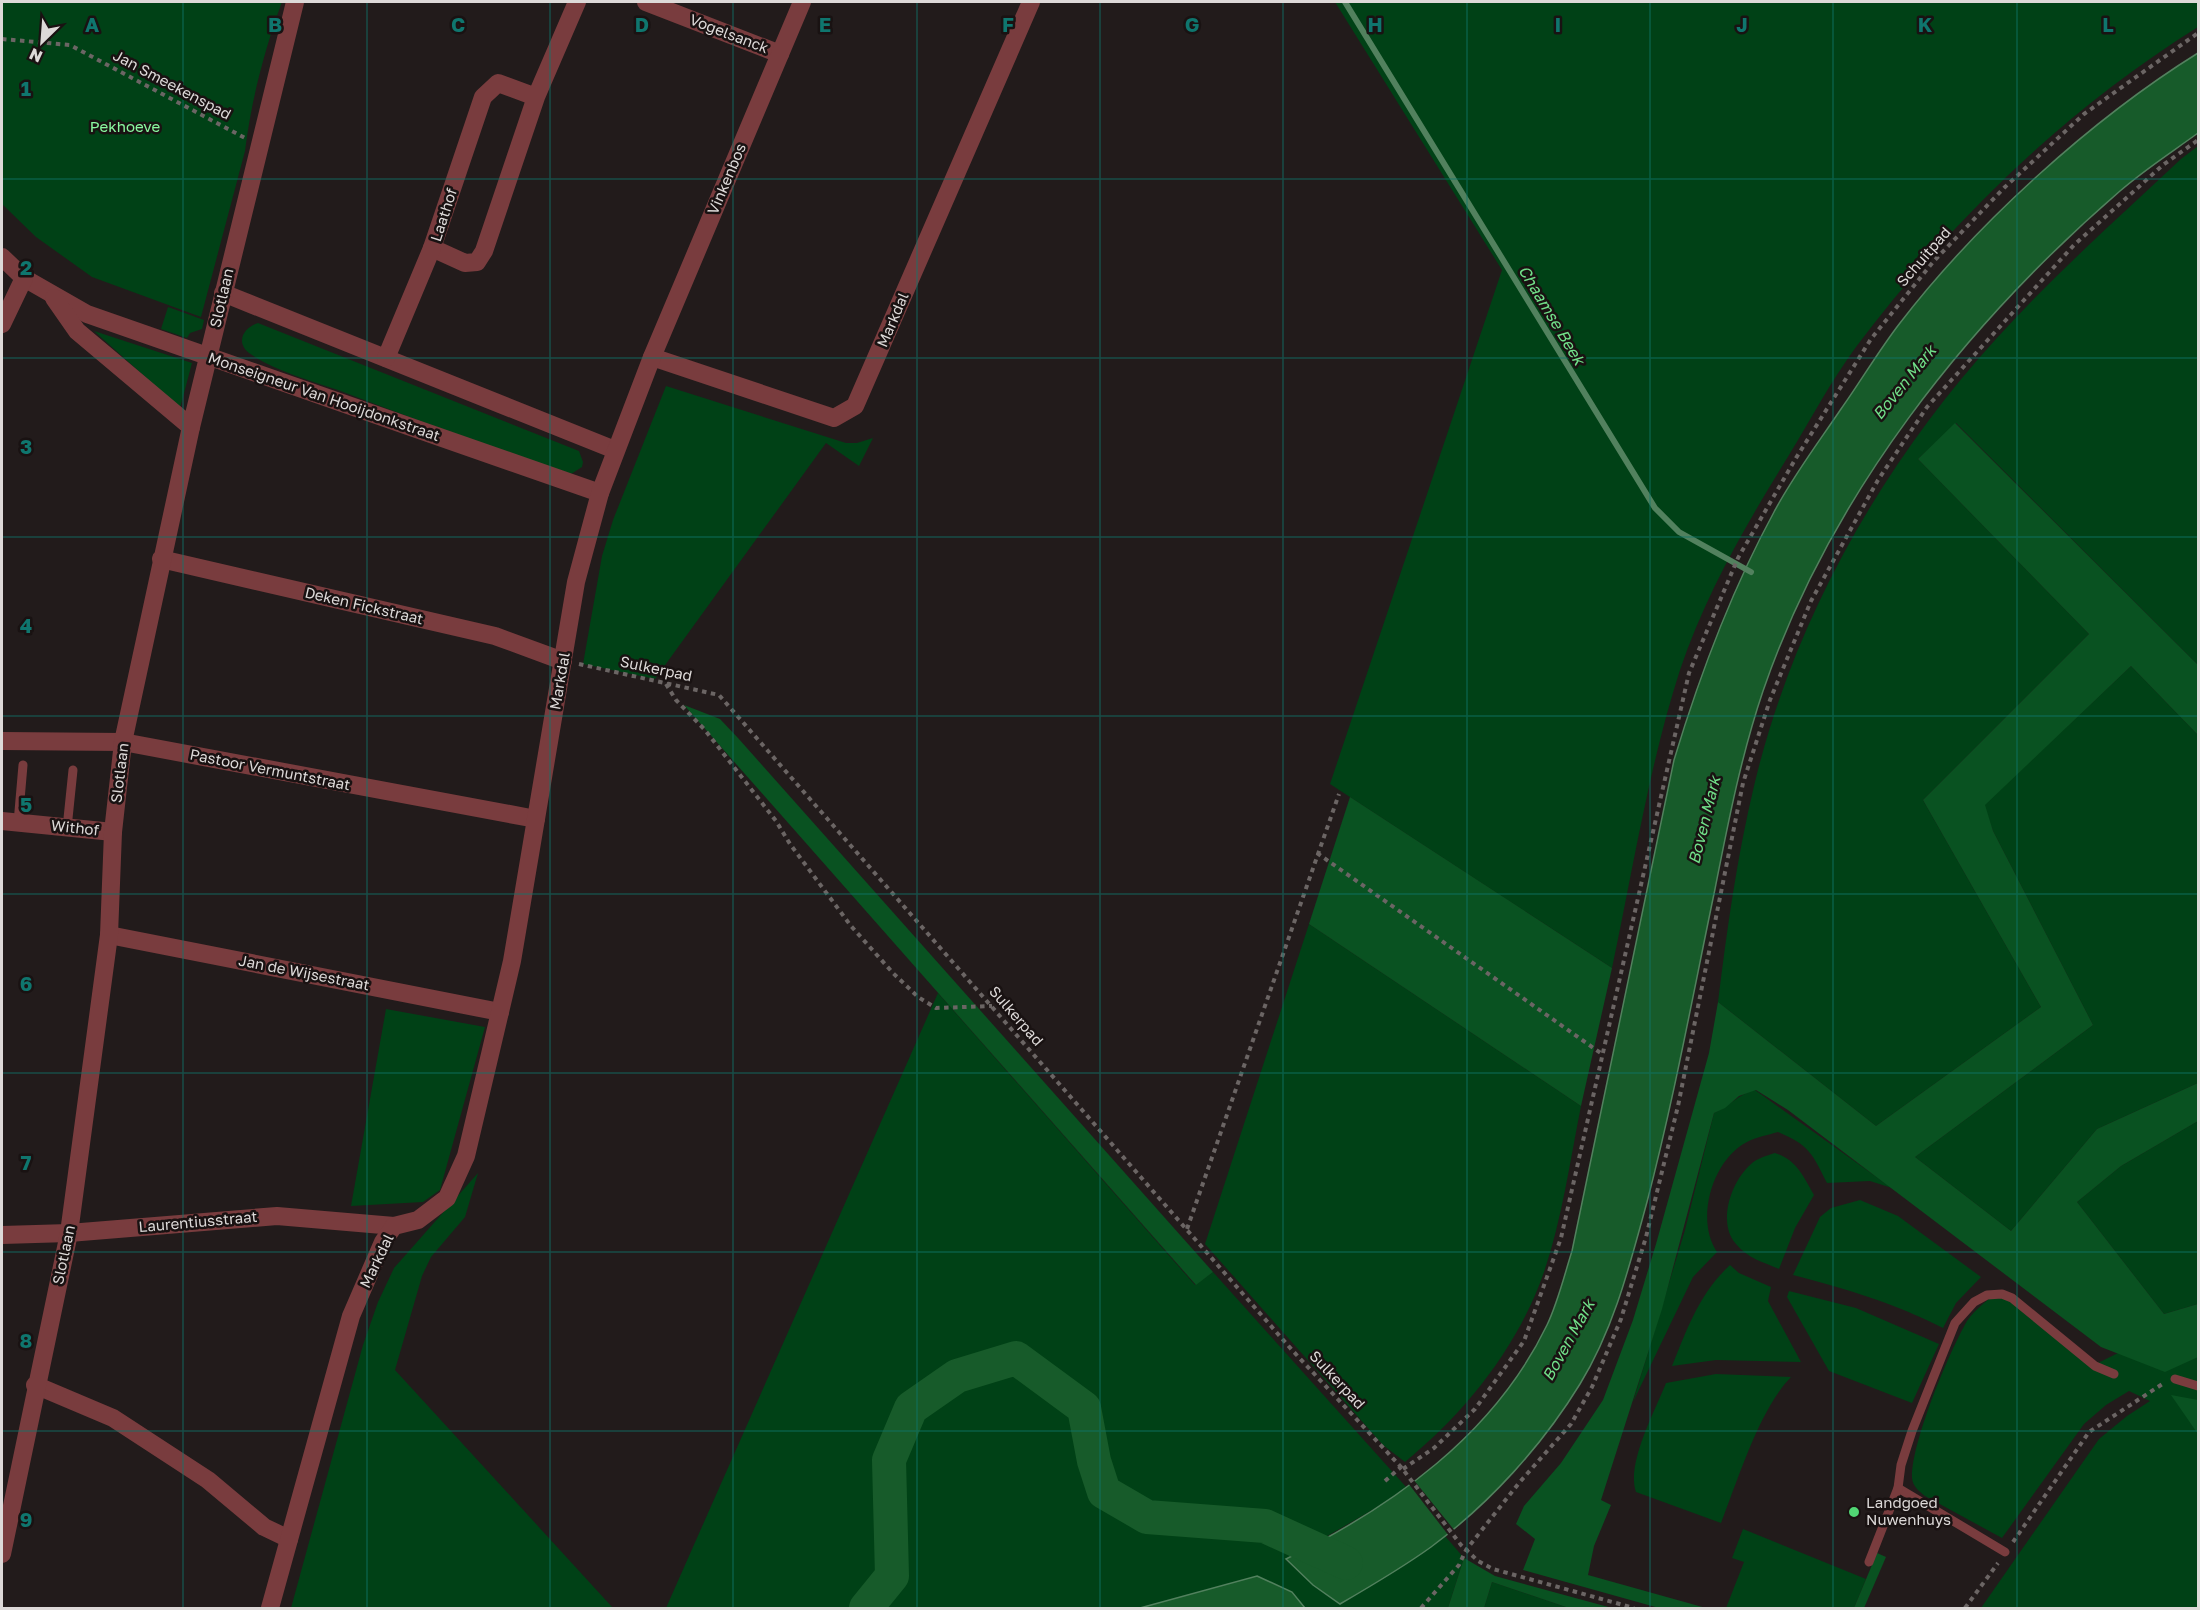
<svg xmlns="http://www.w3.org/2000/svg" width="2200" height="1610" font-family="'Golos Text',sans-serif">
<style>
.green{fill:#004116}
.forest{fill:#095221}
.water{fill:#175b2a;stroke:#52815e;stroke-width:1.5}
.pier{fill:#221b1b}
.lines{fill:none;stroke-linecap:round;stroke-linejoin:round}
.stream{stroke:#52815e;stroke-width:6}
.river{stroke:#175b2a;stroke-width:34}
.path{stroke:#6b6564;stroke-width:4;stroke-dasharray:4.5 4.5;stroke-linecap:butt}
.lane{stroke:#793c3e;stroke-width:9}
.street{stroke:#793c3e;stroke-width:18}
.grid{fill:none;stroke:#0f766e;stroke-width:1.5;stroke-opacity:0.55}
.poi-dot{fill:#51d674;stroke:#191212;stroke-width:2}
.labels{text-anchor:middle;stroke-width:5;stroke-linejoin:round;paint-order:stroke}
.street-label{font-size:15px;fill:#ddd9d8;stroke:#191212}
.park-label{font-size:15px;fill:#8af9a0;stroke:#191212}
.poi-label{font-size:15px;fill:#ddd9d8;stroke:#191212;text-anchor:start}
.water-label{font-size:16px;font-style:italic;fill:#71e089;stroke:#191212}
.grid-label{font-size:20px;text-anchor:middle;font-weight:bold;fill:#0f766e;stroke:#191212;stroke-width:5;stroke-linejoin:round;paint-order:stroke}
</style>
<rect width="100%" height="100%" fill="#221b1b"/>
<g class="green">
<path d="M2 2H282C265 48 251 101 245 151L201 317 92 277 36 237 2 204Z"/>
<path d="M1335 2H2198V27C2065 110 1950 222 1856 347 1831 381 1811 419 1789 455 1747 523 1706 593 1680 670 1649 766 1633 869 1612 968L1330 784 1502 270Z"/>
<path d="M2198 146V665L1956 423 1918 459 2089 634 1923 800 2041 1007 1876 1126 1718 1002C1727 929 1737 857 1754 786 1793 621 1882 464 1996 339 2054 275 2118 218 2181 159Z"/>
<polygon points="168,307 204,320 202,329 190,333 187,338 161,329"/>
<path d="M258 323 579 451 583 462 582 467 571 474C493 447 415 420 338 390 310 380 274 371 249 353 235 342 244 327 258 323Z"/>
<polygon points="94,331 192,363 180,408"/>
<polygon points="666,386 846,443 857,443 873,438 859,466 826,443 655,679 583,664 602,556 613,520"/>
<polygon points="2131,666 2198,735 2198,1083 2097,1129 2011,1231 1915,1157 2093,1025 1993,831 1984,805"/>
<path d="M1309 924 1581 1106C1570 1161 1562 1219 1544 1272 1518 1347 1466 1412 1405 1462L1383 1445 1205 1244Z"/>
<polygon points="938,993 1195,1285 1213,1272 1407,1488 1393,1498 1286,1560 1313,1585 1340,1604 1394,1571 1445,1536 1464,1558 1448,1608 1305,1608 1292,1592 1191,1595 1140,1608 666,1608"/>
<polygon points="386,1009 485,1027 440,1190 423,1202 351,1206"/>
<path d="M1755 1090 1892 1188 1870 1181 1827 1183C1812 1153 1809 1145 1778 1132 1768 1135 1756 1137 1747 1142 1712 1160 1695 1220 1717 1252L1693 1277 1633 1402 1685 1230 1714 1113C1729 1106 1739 1094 1755 1090Z"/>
<polygon points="2198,1121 2198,1304 2164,1314 2077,1202 2121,1166"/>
<path d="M1775 1153C1797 1160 1803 1176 1814 1195L1795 1228 1779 1269C1763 1262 1747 1258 1736 1244 1717 1223 1731 1182 1750 1165 1757 1158 1766 1156 1775 1153Z"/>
<polygon points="478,1173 465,1217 431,1257 422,1276 395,1370 613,1608 291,1608 363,1345 378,1302 394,1268"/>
<path d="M1860 1200 1898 1216 1981 1277 1956 1303 1943 1328C1891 1302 1850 1290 1793 1275L1820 1217 1831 1208Z"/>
<path d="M1730 1265 1739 1273 1771 1287 1768 1301 1801 1362 1716 1360 1672 1366C1688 1327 1699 1294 1730 1265Z"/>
<polygon points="1789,1291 1856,1308 1939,1344 1912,1403 1829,1371 1787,1297"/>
<path d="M1997 1292 2096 1364 2198 1313V1608H1981L2099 1439 2127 1416 2150 1401 2129 1391 2106 1405 2084 1424 2002 1538 1925 1496C1919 1491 1913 1487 1912 1478 1911 1443 1949 1352 1967 1321 1975 1309 1987 1301 1997 1292Z"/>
<path d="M1716 1374 1791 1377C1759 1410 1738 1480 1721 1523L1636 1492C1626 1464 1655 1411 1666 1383Z"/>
<polygon points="1743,1529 1866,1579 1854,1608 1726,1608 1744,1562 1732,1558"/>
<polygon points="1492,1582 1569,1608 1484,1608"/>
</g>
<g class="forest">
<polygon points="1955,423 2198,665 2198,735 2131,666 1985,805 1993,831 2093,1025 1915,1157 2011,1231 2097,1129 2198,1083 2198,1121 2121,1166 2077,1202 2164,1314 2198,1304 2198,1357 2165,1372 2101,1347 1788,1110 1756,1090 1739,1096 1725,1108 1714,1113 1662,1309 1601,1500 1611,1505 1594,1546 1588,1575 1706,1608 1659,1608 1523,1570 1535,1539 1516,1524 1524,1506 1561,1463 1603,1400 1633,1320 1656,1244 1709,1053 1718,1002 1876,1126 2041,1007 1923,800 2089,634 1918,459"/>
<polygon points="684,705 720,719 738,738 1213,1272 1196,1285"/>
<polygon points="1350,797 1612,968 1581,1106 1309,924"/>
<polygon points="2171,1395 2198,1400 2198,1434"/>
<polygon points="1877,1553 1886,1557 1864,1608 1854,1608"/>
<polygon points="1464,1558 1495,1576 1612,1608 1569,1608 1492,1582 1484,1608 1448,1608"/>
</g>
<g class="water">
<path d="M2198 53V133C2172 152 2144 170 2120 191 1965 325 1830 496 1763 691 1741 756 1728 823 1715 889 1693 994 1674 1099 1647 1202 1630 1264 1614 1329 1580 1384 1542 1446 1489 1504 1431 1547 1402 1568 1371 1586 1340 1604L1313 1585 1286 1559C1392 1507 1494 1435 1547 1325 1558 1302 1564 1276 1572 1251L1674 760C1700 674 1731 591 1774 512 1793 476 1818 443 1841 409 1861 381 1879 350 1900 323 1977 223 2092 119 2198 53Z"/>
<polygon points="1257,1576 1292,1592 1305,1608 1140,1608"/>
</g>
<polygon class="pier" points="1413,1479 1455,1531 1449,1536 1408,1483"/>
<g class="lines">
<polyline class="stream" points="1345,2 1655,508 1679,532 1751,572"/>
<polyline class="river" points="866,1608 892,1576 889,1460 911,1408 957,1376 1016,1358 1084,1408 1094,1461 1104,1492 1147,1517 1265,1526 1346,1563"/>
<g class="path">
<polyline points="2,39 70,45 245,138"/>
<polyline points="579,664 719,695 1292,1350 1401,1467 1461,1545 1478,1561 1493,1569 1634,1608"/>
<polyline points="666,684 676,700 705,730 776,821 790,844 851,926 893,973 918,997 936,1008 992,1006"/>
<polyline points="1317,853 1602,1054"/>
<polyline points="1187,1229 1339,794"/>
<polyline points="1403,1469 1434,1448 1475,1409 1524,1341 1561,1238 1689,673 1738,558 1796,458 1871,339 1933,262 2005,187 2084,114 2198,33"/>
<polyline points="1385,1481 1401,1467"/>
<polyline points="2013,1542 2089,1432 2164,1383"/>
<polyline points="1421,1608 1459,1565 1466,1550 1519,1483 1571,1424 1592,1387 1621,1319 1646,1237 1678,1106 1743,783 1770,700 1811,601 1878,480 1927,407 2074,245 2163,165 2198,140"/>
<polyline points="1965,1608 1998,1563"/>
</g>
<g class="lane">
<polyline points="18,823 23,765"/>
<polyline points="67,828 73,770"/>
<polyline points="2175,1379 2198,1386"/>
<polyline points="1898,1488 2005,1552"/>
<polyline points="1869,1562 1898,1488 1901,1465 1912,1431 1955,1323 1974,1302 1987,1295 2002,1294 2012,1298 2095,1366 2114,1374"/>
</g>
<g class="street">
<polyline points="646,2 780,54"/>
<polyline points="536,97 498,83 483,97 432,248 465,263 477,262 484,251 536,97 577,2"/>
<polyline points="2,257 24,278 87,314 600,493"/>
<polyline points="223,293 615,450"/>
<polyline points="54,298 77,331 191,427"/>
<polyline points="2,324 24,278"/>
<polyline points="652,357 834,418 855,406 1031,2"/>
<polyline points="386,358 432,248"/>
<polyline points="161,559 495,636 563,661"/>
<polyline points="2,741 123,742 536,819"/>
<polyline points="2,821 113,832"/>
<polyline points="109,935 500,1012"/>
<polyline points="2,1235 69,1233 277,1216 394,1226"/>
<polyline points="35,1385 113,1418 208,1480 264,1527 289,1539"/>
<polyline points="2,1554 69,1233 109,935 113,832 123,742 191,427 295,2"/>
<polyline points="270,1608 351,1316 383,1242 394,1226 418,1220 447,1198 466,1156 512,961 576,582 600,493 652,357 802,2"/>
</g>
</g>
<path class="grid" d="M183 2V1608M367 2V1608M550 2V1608M733 2V1608M917 2V1608M1100 2V1608M1283 2V1608M1467 2V1608M1650 2V1608M1833 2V1608M2017 2V1608M2 179H2198M2 358H2198M2 537H2198M2 716H2198M2 894H2198M2 1073H2198M2 1252H2198M2 1431H2198"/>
<circle class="poi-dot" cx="1854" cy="1512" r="6"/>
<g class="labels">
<g class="street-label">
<text transform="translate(729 34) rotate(21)" y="5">Vogelsanck</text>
<text transform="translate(172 85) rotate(28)" y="5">Jan Smeekenspad</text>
<text transform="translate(727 179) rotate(-67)" y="5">Vinkenbos</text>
<text transform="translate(444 215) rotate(-72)" y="5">Laathof</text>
<text transform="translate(1924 257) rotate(-49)" y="5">Schuitpad</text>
<text transform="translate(222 298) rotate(-77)" y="5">Slotlaan</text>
<text transform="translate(893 320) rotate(-67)" y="5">Markdal</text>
<text transform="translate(324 397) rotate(19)" y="5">Monseigneur Van Hooijdonkstraat</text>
<text transform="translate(364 606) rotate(13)" y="5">Deken Fickstraat</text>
<text transform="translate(656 669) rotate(12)" y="5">Sulkerpad</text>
<text transform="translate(560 681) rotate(-80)" y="5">Markdal</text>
<text transform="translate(270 770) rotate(11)" y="5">Pastoor Vermuntstraat</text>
<text transform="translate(120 773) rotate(-83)" y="5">Slotlaan</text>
<text transform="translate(75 828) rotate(6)" y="5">Withof</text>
<text transform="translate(304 973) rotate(11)" y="5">Jan de Wijsestraat</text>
<text transform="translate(1016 1016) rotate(49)" y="5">Sulkerpad</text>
<text transform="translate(198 1222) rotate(-5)" y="5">Laurentiusstraat</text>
<text transform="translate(64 1255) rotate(-78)" y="5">Slotlaan</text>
<text transform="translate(377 1261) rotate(-64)" y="5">Markdal</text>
<text transform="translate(1337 1380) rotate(47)" y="5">Sulkerpad</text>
</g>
<g class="park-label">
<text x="125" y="132">Pekhoeve</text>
</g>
<g class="poi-label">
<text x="1866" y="1508">Landgoed<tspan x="1866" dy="17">Nuwenhuys</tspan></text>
</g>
<g class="water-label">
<text transform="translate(1552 315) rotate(59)" y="6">Chaamse Beek</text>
<text transform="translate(1904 382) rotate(-51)" y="6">Boven Mark</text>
<text transform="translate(1704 820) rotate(-76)" y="6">Boven Mark</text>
<text transform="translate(1568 1340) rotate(-61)" y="6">Boven Mark</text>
</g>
</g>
<g class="grid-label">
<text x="92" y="32">A</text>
<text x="275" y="32">B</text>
<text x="458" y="32">C</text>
<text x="642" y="32">D</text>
<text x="825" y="32">E</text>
<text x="1008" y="32">F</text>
<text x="1192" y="32">G</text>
<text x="1375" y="32">H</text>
<text x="1558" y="32">I</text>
<text x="1742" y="32">J</text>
<text x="1925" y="32">K</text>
<text x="2108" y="32">L</text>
<text x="26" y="96">1</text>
<text x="26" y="275">2</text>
<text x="26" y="454">3</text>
<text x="26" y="633">4</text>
<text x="26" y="812">5</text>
<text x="26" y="991">6</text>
<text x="26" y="1170">7</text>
<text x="26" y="1348">8</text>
<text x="26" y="1527">9</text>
</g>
<rect width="2200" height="1610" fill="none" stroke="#ddd9d8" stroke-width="6"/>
<g transform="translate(42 42) rotate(205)" stroke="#191212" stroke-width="4.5" paint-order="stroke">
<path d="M0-4.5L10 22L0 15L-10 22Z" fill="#ddd9d8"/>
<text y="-9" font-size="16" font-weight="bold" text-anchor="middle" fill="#ddd9d8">N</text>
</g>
</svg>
